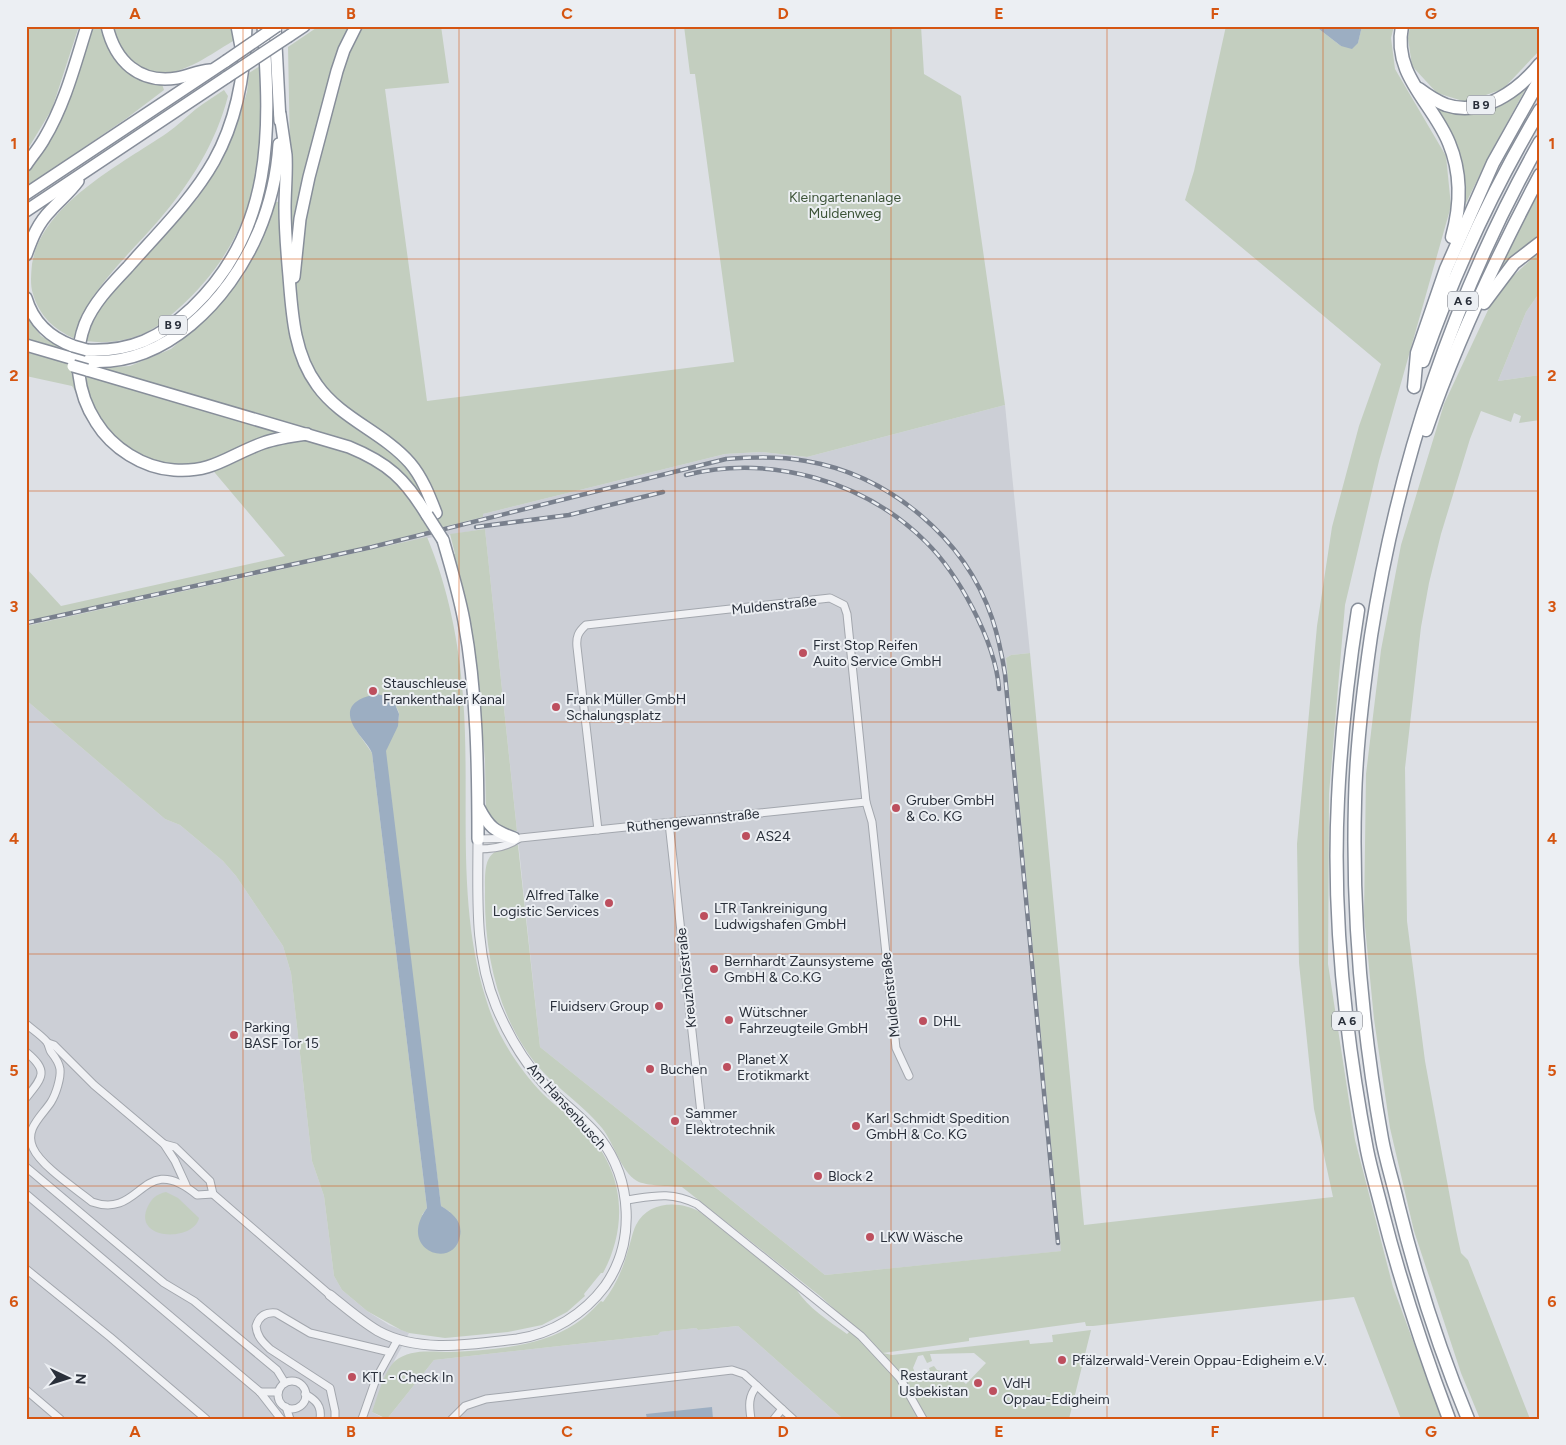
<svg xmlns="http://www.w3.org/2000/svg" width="1566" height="1445" font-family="Figtree,sans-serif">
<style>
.built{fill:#cccfd6}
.green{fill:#c3cebf;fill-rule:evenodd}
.water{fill:#9caec2}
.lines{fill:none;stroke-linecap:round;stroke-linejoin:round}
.minor-casing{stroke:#a3a7ae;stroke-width:9}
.tertiary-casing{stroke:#a3a7ae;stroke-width:11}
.trunk-casing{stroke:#878e9a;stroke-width:14}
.motorway-casing{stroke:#878e9a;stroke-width:15}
.minor{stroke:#f0f1f4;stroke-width:7}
.tertiary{stroke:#f0f1f4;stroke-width:9}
.trunk{stroke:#fff;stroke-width:11}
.motorway{stroke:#fff;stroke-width:12}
.rail-casing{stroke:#79808d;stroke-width:4.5}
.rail{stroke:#eceff3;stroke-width:2.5;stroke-dasharray:8;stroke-linecap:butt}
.trunk-bridge-casing{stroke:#878e9a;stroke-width:14;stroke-linecap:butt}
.trunk-bridge{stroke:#fff;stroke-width:11}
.grid{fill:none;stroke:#d55511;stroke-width:1;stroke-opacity:0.55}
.poi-dot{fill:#bd4f5e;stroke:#eceff3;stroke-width:2}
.labels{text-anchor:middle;stroke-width:4;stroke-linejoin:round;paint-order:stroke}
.shield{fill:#eceff3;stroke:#646972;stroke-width:1}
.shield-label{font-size:12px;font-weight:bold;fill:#292f3a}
.park-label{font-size:14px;fill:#3d5438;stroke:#eceff3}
.street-label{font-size:14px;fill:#292f3a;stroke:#eceff3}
.poi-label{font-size:14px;fill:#292f3a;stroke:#eceff3;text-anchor:start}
.neatline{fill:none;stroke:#d55511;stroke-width:2}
.grid-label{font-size:16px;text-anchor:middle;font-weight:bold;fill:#d55511}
</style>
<rect width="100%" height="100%" fill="#dde0e5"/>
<g class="built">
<polygon points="1540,292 1540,375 1498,381 1526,312"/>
<polygon points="1005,405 1030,653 1011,655 1006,658 1062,1251 825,1275 540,1047 485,529 409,541 26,626 26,621 372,545 483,517 483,514 725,454 761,452 807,457"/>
<polygon points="26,700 165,819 180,825 223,861 236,876 283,946 291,973 312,1161 324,1196 334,1276 342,1290 367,1311 389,1325 409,1333 383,1382 372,1412 385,1419 26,1419"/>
<polygon points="738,1326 843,1419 387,1419 434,1360 658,1335 659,1332 696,1328 698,1330"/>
</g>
<g class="green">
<polygon points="26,26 79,26 52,109 26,152"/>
<path d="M92 26H234L232 30 233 41C210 55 187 72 159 75L164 90 127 118 26 187V173L31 168Z"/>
<polygon points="319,26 441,26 449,83 385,89 427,401 734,362 695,74 690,74 684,26 921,26 924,74 961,96 1005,405 807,457 761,452 725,454 483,514 483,517 372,545 26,621 26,568 61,606 285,556 210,467 151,465 97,425 72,386 26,376 26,352 62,362 102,368 130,366 171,349 208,317 243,276 262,239 276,202 291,201 288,47"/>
<path d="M1226 26H1315L1341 46 1358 43 1362 26H1394L1391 38 1395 69 1446 156 1451 206 1379 461 1345 605 1329 794 1328 964 1355 1140 1393 1287 1442 1419H1401L1354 1297 1093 1326H1086L1085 1322 969 1338V1341L883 1353 892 1355 1029 1340 1030 1344 1053 1342 1052 1335 1091 1330 1069 1419H843L738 1326 698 1330 696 1328 660 1332 658 1335 434 1360 387 1419 372 1412C377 1398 384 1371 395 1361 411 1348 432 1352 451 1352 492 1350 540 1347 575 1324 585 1318 593 1309 601 1301L603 1302C615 1287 623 1269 628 1250 631 1242 632 1233 636 1225 648 1201 679 1200 700 1212L796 1289C808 1308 829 1321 847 1334L854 1327 820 1296 682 1187C670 1186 646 1186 637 1181 621 1172 614 1143 602 1128 585 1107 562 1092 544 1073 499 1024 484 956 485 892 485 862 484 849 518 845L540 1047 825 1275 1061 1251 1006 658 1011 655 1030 653 1084 1225 1333 1197 1314 1109 1299 963 1297 844 1317 626 1332 527 1359 426 1381 364 1185 200 1194 171ZM974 1353 986 1363 966 1384 953 1373 937 1370 934 1366 929 1368 931 1374 918 1379 913 1368 918 1356 923 1355 927 1363 932 1361 930 1354Z"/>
<polygon points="1410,26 1540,26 1540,50 1503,89 1466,102 1437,93 1412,66 1408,38"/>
<path d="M260 66C260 105 262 145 254 183 244 232 216 275 179 308 169 317 158 327 145 333 127 341 106 344 86 341L92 324 101 306 197 199 219 166 236 128 247 92 249 73Z"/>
<polygon points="1524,88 1525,90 1491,152 1464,207 1463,206 1432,104 1446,108"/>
<path d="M224 90 228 96C216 143 190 184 158 221 133 250 94 286 80 321 78 326 77 333 75 339 54 329 40 317 33 294 30 285 31 274 32 264 42 204 120 165 167 133 177 126 186 117 196 109 205 102 215 96 224 90Z"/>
<polygon points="1540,188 1540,238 1504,268 1501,267"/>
<polygon points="1540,251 1540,292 1526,312 1498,381 1540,375 1540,420 1519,423 1521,416 1514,413 1511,422 1481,411 1470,439 1441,534 1429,583 1421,627 1405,768 1407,921 1425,1061 1456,1230 1461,1253 1468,1260 1530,1419 1480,1419 1461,1373 1414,1231 1390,1128 1374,1019 1364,916 1366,774 1381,650 1401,545 1444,404 1489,308 1510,279"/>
<polygon points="26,315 41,336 59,346 58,348 26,338"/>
<polygon points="485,529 517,831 499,830 486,812 485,761 478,682 474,650 462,583 453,554 455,554 450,534"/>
<path d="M427 537C448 587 459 642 463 696 471 798 455 899 486 999 496 1034 518 1068 543 1094 556 1107 572 1117 585 1130 624 1171 629 1224 603 1273H601L584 1294 585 1296 567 1312 542 1325 508 1332 445 1338 409 1333 401 1330 367 1311 342 1290 334 1276 324 1196 312 1161 291 973 283 946 236 876 223 861 180 825 165 819 26 700V626ZM388 697C413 720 388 729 386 751 385 765 390 782 391 796 405 933 424 1070 441 1206L450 1212 422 1215 427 1208 372 753 356 730Z"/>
<path d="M166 1192 178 1198 199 1218C194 1242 131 1241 148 1206 152 1198 157 1194 166 1192Z"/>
</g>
<g class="water">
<polygon points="1315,26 1362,26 1358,43 1352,49 1341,46"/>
<path d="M377 694 388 697 395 704 399 714 398 726 386 751 441 1206C452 1213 463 1221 460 1236 454 1271 396 1250 427 1208L372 753C368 744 361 738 356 730 341 707 356 698 377 694Z"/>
<polygon points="712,1407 713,1419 647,1419 646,1414"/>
</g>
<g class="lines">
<g class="minor-casing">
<g id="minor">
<polyline points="669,823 701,1113 711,1130"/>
<path d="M598 830 577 647C576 637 578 632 586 625L830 598 844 605 847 614 866 802 872 822 896 1048 909 1076"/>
<polyline points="478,839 520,838 866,802"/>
<path d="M478 849C491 849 507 847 518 839"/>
<path d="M26 1024C33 1030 41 1035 47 1042 49 1045 49 1049 51 1052 55 1057 59 1062 60 1069 61 1078 56 1094 51 1102 42 1116 24 1129 33 1148 41 1166 76 1189 92 1202 143 1220 141 1149 197 1195L213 1194"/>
<polyline points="48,1043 54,1045 94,1085 164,1144 175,1161 186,1185"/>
<path d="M26 1052C49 1071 43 1077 26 1098"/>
<polyline points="164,1144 175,1147 210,1181 213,1194 330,1295"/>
<polyline points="26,1167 164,1283 194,1301 277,1370 285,1383"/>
<polyline points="26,1194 260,1392 281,1419"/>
<path d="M626 1200C654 1196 670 1191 697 1204L861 1336 900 1378 923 1419"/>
<polyline points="26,1269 110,1337 206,1419"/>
<circle cx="292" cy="1395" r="14"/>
<polyline points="26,1390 60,1419"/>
<polyline points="260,1392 278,1392"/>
<path d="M305 1394C316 1400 322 1406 320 1419"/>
<polyline points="286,1407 290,1419"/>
<path d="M335 1419V1411L330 1388 270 1349C263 1342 257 1337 256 1326 259 1316 266 1312 276 1313L310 1333 390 1352"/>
<polyline points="362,1419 376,1379 398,1339"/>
<polyline points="452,1419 465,1406 486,1399 732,1370 744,1374 793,1419"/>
<path d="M751 1419C749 1406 748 1396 757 1386"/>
<polyline points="774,1419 782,1409"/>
</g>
</g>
<g class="tertiary-casing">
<path id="tertiary" d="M330 1295C345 1307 361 1321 378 1331 420 1354 473 1344 517 1339 552 1334 584 1314 605 1286 636 1242 632 1180 600 1138 584 1118 562 1103 545 1085 524 1062 508 1035 496 1006 474 953 478 895 478 839"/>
</g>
<g class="trunk-casing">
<g id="trunk">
<path d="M107 26C115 61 139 84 177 78 189 76 197 71 210 70"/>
<polyline points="237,26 241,47"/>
<path d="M246 26C245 73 237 120 214 161 192 200 157 234 128 267 112 284 94 302 85 324 73 356 77 393 96 422 112 448 143 468 174 470 213 473 229 455 263 443 277 438 292 436 307 434"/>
<polyline points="275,26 280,121"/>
<polyline points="289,36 304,26"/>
<path d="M280 114C282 127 284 141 286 155 287 172 285 191 285 208 285 231 287 254 289 276 292 314 294 354 317 385 341 419 383 432 410 463 422 477 429 495 436 513"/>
<path d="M26 165C32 156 39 148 44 139 65 104 75 64 87 26"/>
<polyline points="26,194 226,61"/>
<polyline points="26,211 227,77"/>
<path d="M26 255C32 238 38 223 51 210 60 200 70 192 78 181"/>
<polyline points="294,277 300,219 309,177 337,71 344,50 356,26"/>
<path d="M26 298C33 322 51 338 73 346"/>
<polyline points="26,345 74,359"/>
<path d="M87 350C131 352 160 338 192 308 274 230 271 131 263 26"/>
<path d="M86 361C165 368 229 300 258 233 270 205 277 175 279 144"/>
<path d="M87 370 349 447C388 463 405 479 427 515"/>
<path d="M443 540C451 567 459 594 464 621 477 692 478 766 478 839"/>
<path d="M479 808C489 827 494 831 514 838"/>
</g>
</g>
<g class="motorway-casing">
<g id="motorway">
<path d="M1402 26C1392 75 1433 103 1449 143 1462 174 1461 205 1452 237"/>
<path d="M1419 89C1427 95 1436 101 1446 105 1482 117 1518 91 1540 64"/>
<polyline points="1484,303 1514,263 1540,243"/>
<path d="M1423 361C1454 273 1493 189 1540 110"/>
<polyline points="1414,387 1417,353 1446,269 1493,163 1540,79"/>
<path d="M1426 430C1456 343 1497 256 1540 175"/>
<path d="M1358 610C1348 673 1341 736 1338 799 1332 916 1345 1035 1367 1150 1371 1170 1377 1190 1382 1210 1400 1281 1423 1350 1449 1419"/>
<path d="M1468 1419C1439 1349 1416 1277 1398 1204 1393 1182 1386 1161 1382 1139 1362 1028 1352 915 1355 802 1356 747 1363 691 1371 636 1398 463 1454 295 1540 142"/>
</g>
</g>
<use href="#minor" class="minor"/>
<use href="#tertiary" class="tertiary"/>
<use href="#trunk" class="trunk"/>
<use href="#motorway" class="motorway"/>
<g class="rail-casing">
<g id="rail">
<path d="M686 475C770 454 865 481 926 542 945 561 960 584 972 607 985 632 997 661 999 689"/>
<polyline points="476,527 569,515 663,492"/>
<path d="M26 623 372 547 726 459C753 457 779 456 806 461 889 475 965 538 992 618 998 636 1002 655 1005 674L1058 1243"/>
</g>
</g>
<use href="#rail" class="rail"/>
<g class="trunk-bridge-casing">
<g id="trunk-bridge">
<polyline points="226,61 277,26"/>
<polyline points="227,77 289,36"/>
<polyline points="73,346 87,350"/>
<polyline points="73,366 87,370"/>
<polyline points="427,515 443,540"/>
</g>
</g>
<use href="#trunk-bridge" class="trunk-bridge"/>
</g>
<path class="grid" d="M243 26V1419M459 26V1419M675 26V1419M891 26V1419M1107 26V1419M1323 26V1419M26 259H1540M26 491H1540M26 722H1540M26 954H1540M26 1186H1540"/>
<g class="poi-dot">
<circle cx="803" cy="653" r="5"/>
<circle cx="373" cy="691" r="5"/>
<circle cx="556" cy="707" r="5"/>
<circle cx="896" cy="808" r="5"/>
<circle cx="746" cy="836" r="5"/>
<circle cx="609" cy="903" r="5"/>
<circle cx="704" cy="916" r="5"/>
<circle cx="714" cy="969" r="5"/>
<circle cx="659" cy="1006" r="5"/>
<circle cx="729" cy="1020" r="5"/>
<circle cx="923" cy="1021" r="5"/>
<circle cx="234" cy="1035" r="5"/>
<circle cx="727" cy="1067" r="5"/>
<circle cx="650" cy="1069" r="5"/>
<circle cx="675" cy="1121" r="5"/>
<circle cx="856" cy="1126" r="5"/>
<circle cx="818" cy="1176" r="5"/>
<circle cx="870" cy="1237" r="5"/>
<circle cx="1062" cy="1360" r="5"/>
<circle cx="352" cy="1377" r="5"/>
<circle cx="978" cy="1383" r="5"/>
<circle cx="993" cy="1391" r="5"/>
</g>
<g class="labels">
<g class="shield">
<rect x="1467" y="95.5" width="28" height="19" rx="4"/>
<rect x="1448" y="291.5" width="30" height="19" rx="4"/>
<rect x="159" y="315.5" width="28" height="19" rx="4"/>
<rect x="1332" y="1011.5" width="30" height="19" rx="4"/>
</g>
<g class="shield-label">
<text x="1481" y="109">B 9</text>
<text x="1463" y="305">A 6</text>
<text x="173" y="329">B 9</text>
<text x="1347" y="1025">A 6</text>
</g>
<g class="park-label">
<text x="845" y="202">Kleingartenanlage<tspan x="845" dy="16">Muldenweg</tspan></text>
</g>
<g class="street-label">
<text transform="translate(774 605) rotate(-6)" y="5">Muldenstraße</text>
<text transform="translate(693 820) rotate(-6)" y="5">Ruthengewannstraße</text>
<text transform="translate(686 978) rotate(-96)" y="5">Kreuzholzstraße</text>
<text transform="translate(890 995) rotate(-96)" y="5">Muldenstraße</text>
<text transform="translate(567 1106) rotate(48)" y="5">Am Hansenbusch</text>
</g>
<g class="poi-label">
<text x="813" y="650">First Stop Reifen<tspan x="813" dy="16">Auito Service GmbH</tspan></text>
<text x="383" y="688">Stauschleuse<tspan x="383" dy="16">Frankenthaler Kanal</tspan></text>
<text x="566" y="704">Frank Müller GmbH<tspan x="566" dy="16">Schalungsplatz</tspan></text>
<text x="906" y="805">Gruber GmbH<tspan x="906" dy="16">&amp; Co. KG</tspan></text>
<text x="756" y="841">AS24</text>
<text x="599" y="900" text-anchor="end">Alfred Talke<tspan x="599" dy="16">Logistic Services</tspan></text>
<text x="714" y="913">LTR Tankreinigung<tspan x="714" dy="16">Ludwigshafen GmbH</tspan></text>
<text x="724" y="966">Bernhardt Zaunsysteme<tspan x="724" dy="16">GmbH &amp; Co.KG</tspan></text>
<text x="649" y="1011" text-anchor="end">Fluidserv Group</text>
<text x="739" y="1017">Wütschner<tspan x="739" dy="16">Fahrzeugteile GmbH</tspan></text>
<text x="933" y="1026">DHL</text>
<text x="244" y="1032">Parking<tspan x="244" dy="16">BASF Tor 15</tspan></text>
<text x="737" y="1064">Planet X<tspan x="737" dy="16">Erotikmarkt</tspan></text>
<text x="660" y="1074">Buchen</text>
<text x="685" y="1118">Sammer<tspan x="685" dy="16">Elektrotechnik</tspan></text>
<text x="866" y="1123">Karl Schmidt Spedition<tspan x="866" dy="16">GmbH &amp; Co. KG</tspan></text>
<text x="828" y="1181">Block 2</text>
<text x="880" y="1242">LKW Wäsche</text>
<text x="1072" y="1365">Pfälzerwald-Verein Oppau-Edigheim e.V.</text>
<text x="968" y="1380" text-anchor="end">Restaurant<tspan x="968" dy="16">Usbekistan</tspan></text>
<text x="362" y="1382">KTL - Check In</text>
<text x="1003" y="1388">VdH<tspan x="1003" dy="16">Oppau-Edigheim</tspan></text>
</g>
</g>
<rect width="1566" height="1445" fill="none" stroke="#eceff3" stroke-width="55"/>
<g transform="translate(68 1378) rotate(94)" stroke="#eceff3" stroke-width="4" paint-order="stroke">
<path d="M0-4L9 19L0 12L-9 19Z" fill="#292f3a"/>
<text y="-8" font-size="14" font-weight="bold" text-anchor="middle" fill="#292f3a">N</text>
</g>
<rect x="28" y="28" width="1510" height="1390" class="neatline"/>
<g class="grid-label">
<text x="135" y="19">A</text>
<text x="351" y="19">B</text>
<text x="567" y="19">C</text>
<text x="783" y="19">D</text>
<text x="999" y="19">E</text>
<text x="1215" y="19">F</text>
<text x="1431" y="19">G</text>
<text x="14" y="149">1</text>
<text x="1552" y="149">1</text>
<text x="14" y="381">2</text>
<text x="1552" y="381">2</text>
<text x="14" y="612">3</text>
<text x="1552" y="612">3</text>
<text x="14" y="844">4</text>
<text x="1552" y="844">4</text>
<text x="14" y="1076">5</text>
<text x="1552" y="1076">5</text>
<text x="14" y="1307">6</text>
<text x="1552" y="1307">6</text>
<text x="135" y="1437">A</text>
<text x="351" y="1437">B</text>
<text x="567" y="1437">C</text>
<text x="783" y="1437">D</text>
<text x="999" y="1437">E</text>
<text x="1215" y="1437">F</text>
<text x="1431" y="1437">G</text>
</g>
</svg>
